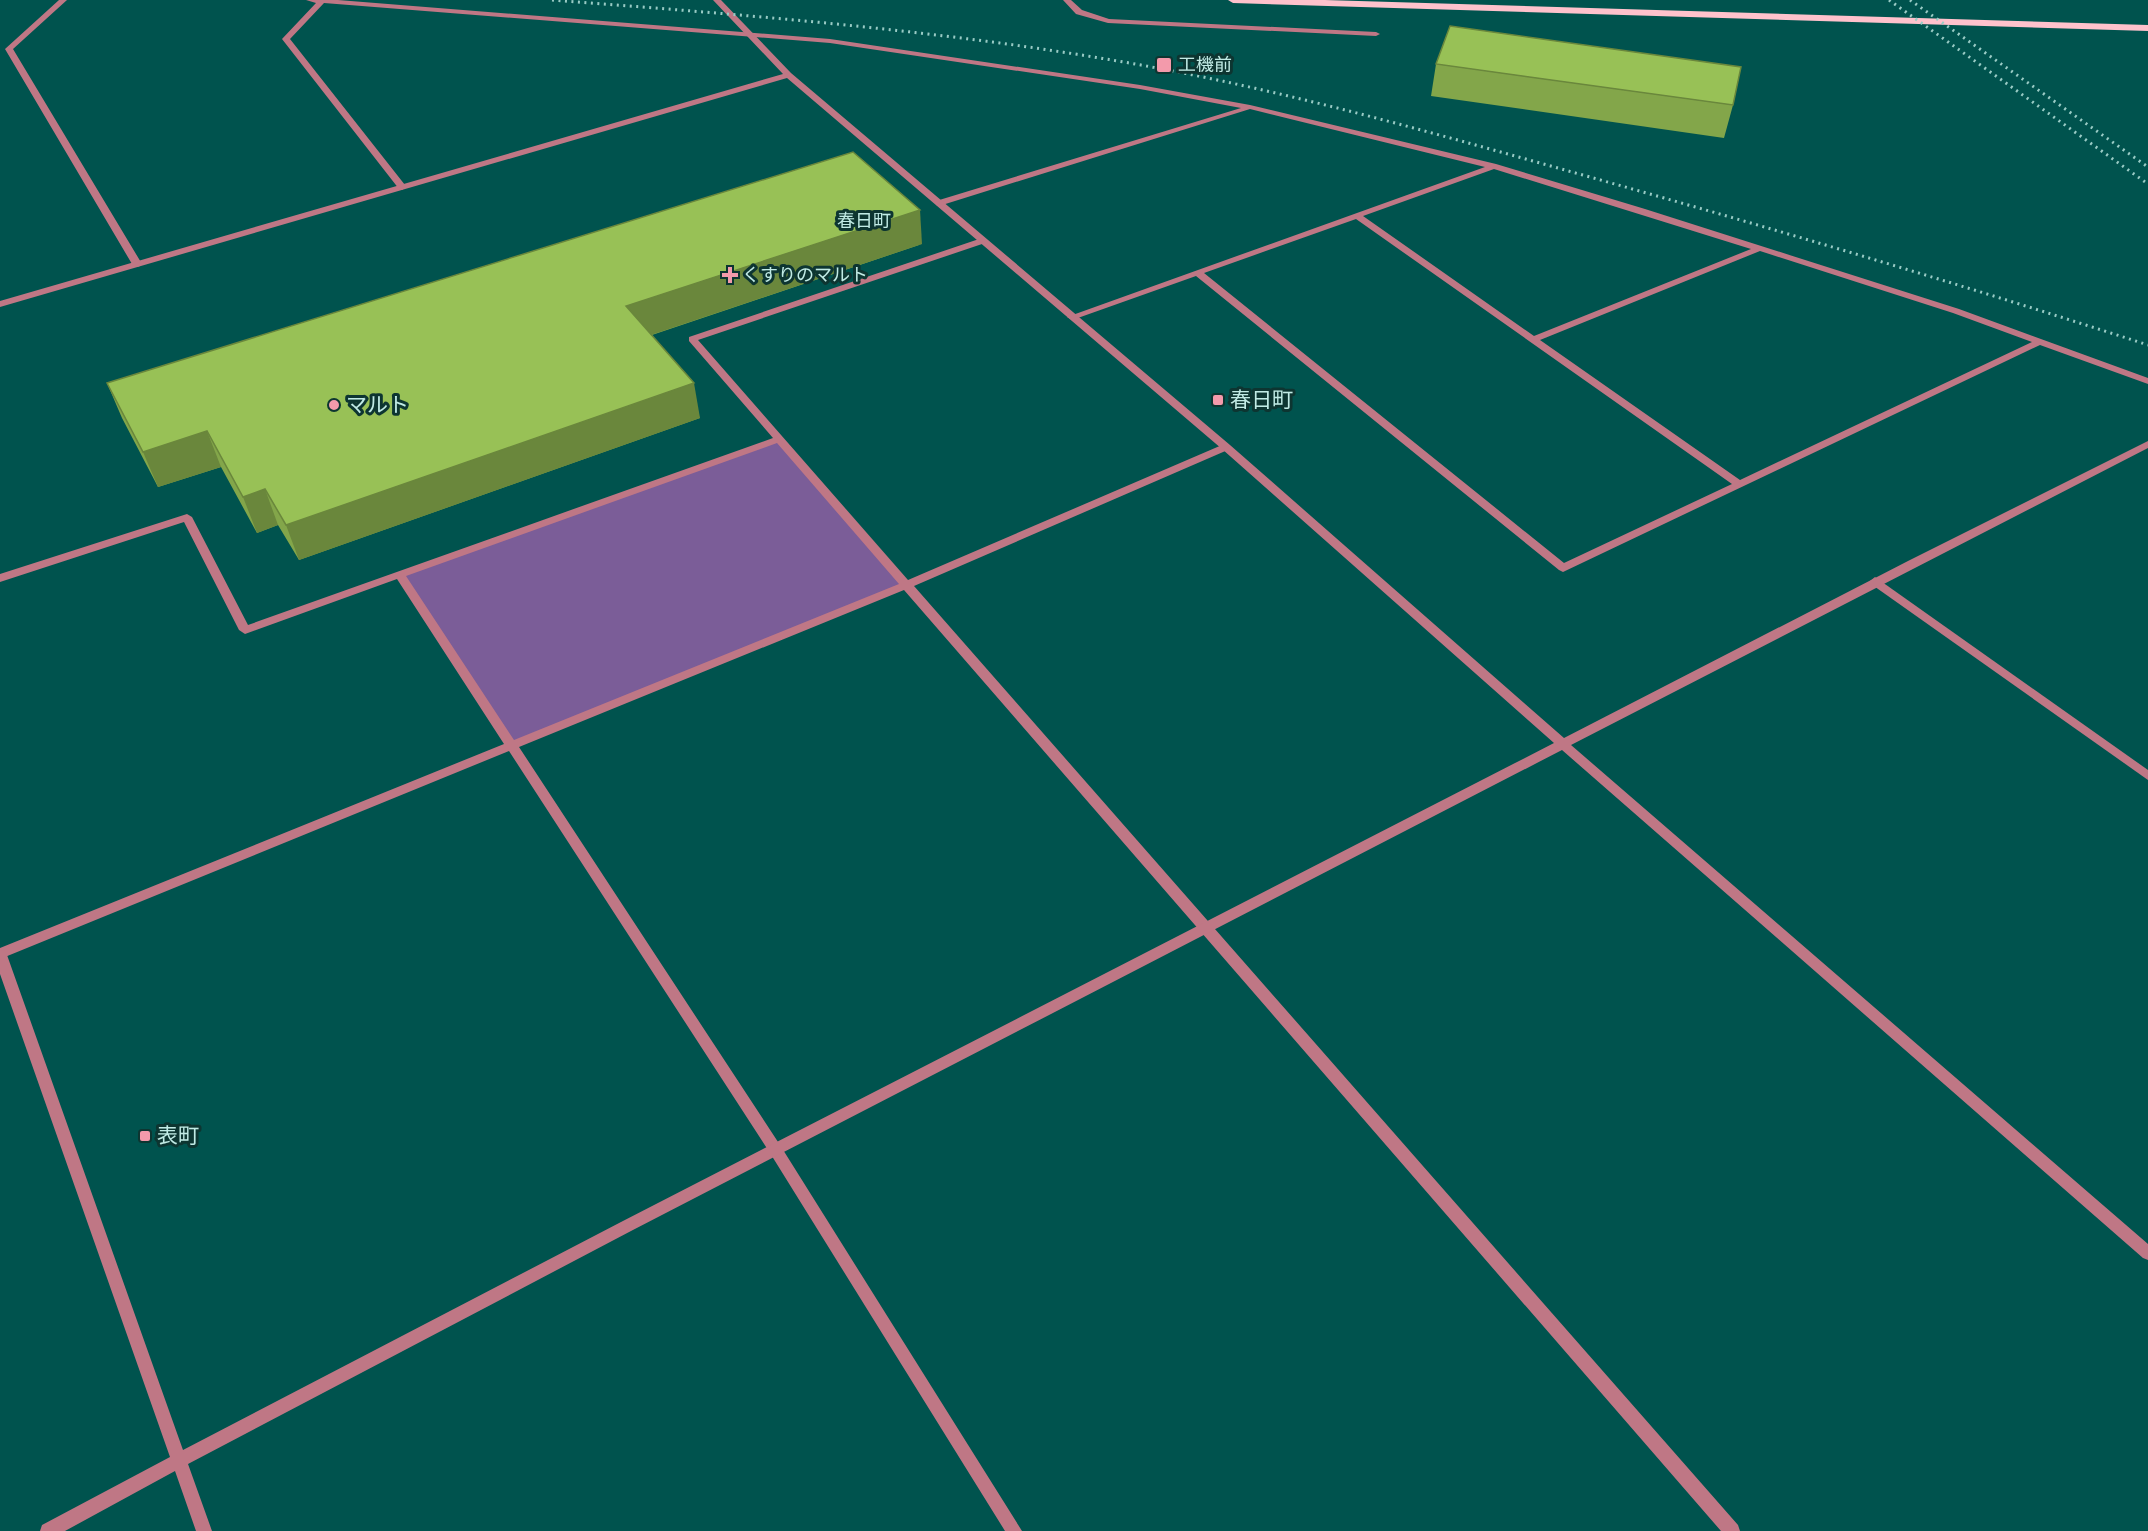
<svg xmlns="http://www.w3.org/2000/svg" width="2148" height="1531" font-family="'Exo 2','Noto Sans JP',sans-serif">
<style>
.green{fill:#7b5d98}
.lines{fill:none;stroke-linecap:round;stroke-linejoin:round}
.service{fill:#bf7785;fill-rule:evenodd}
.minor{fill:#bf7785;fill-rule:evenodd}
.tertiary{fill:#bf7785;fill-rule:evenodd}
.primary{fill:#fec2cc;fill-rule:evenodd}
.rail{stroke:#99cbc5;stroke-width:3;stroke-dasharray:2 4.5;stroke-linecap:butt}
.wall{fill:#83a64a}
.shaded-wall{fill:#6a873c}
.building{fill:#98c156;stroke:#6a873c;stroke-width:1.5}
.poi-dot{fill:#f39aab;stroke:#0d3531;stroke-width:2}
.labels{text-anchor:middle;stroke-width:6;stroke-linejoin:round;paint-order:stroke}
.far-poi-label{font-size:18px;fill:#c1ebe5;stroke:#0d3531;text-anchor:start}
.far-neighbourhood-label{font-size:18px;fill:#c1ebe5;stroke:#0d3531}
.poi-label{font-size:21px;fill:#c1ebe5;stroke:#0d3531;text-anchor:start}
</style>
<rect width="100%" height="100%" fill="#00534e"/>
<polygon class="green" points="780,439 908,584 512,746 400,575"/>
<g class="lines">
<g class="service">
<polygon points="1063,0 1071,0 1082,10 1109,19 1376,32 1380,34 1376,36 1108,23 1076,14"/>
<polygon points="1875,577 2148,770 2148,780 1871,584 1870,581"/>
</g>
<g class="minor">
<polygon points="59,0 67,0 13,49 142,264 140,266 137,267 132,264 5,49"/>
<path d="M306 0H338L830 39 1140 85 1250 105 1496 164 1645 209 1959 309 2148 378V384L2040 345 1563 572 1559 570 1196 276 1075 319 1072 320 1067 317 1485 167 1250 109 939 206 936 205V201L1241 108 1140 89 830 43 324 3 290 39 405 185 406 187 402 190 399 189 282 39 316 3ZM1494 169 1751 249 1534 336 1363 216ZM1356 219 1732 484 1564 563 1204 273ZM1760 251 1953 313 2032 342 1740 480 1540 340Z"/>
<path d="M982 238 986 241 985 243 698 340 908 580 1222 445H1230V449L914 586 1738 1525 1740 1531H1721L904 590 519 747 780 1145 1022 1531H1005L770 1153 509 751 0 959V948L504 744 397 579 245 634 239 630 184 522 0 582V574L187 514 192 517 248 625 773 438 689 341V337ZM777 443 899 584 514 740 406 576Z"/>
</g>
<polygon class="tertiary" points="713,0 721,0 791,73 1230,445 1564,738 1908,561 2148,441 2148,448 1571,745 2148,1244 2148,1260 2143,1258 1562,750 631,1231 188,1464 212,1531 196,1531 175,1471 65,1531 40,1531 42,1525 170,1457 0,974 0,950 5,951 7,955 183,1450 621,1222 1554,743 1222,449 787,78 0,307 0,301 783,74"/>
<polygon class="primary" points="1228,0 1325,0 2148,25 2148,31 1233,3"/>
<g class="rail">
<path d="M552 0C760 16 969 32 1173 71 1308 97 1440 135 1572 172 1765 226 1957 283 2148 345"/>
<polyline points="1889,0 2148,184"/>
<polyline points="1910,0 2148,167"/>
</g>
</g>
<g class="wall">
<polygon points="1436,64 1733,105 1724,138 1431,96"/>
<polygon points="922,244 652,335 700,418 299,560 278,525 257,533 221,467 158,487 122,418 107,383"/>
</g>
<g class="shaded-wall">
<polygon points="920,210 922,244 633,341 626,306"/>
<polygon points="694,383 700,418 299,560 286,525"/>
<polygon points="207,431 221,467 158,487 143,452"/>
<polygon points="265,489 278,525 257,533 243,497"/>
</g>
<g class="building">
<polygon points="1450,26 1741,67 1733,105 1436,64"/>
<polygon points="853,152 920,210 626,306 694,383 286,525 265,489 243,497 207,431 143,452 107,383"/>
</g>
<g class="poi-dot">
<rect x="1156" y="57" width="16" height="16" rx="3"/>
<path d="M727 266h6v6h6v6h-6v6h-6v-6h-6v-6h6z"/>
<rect x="1212" y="394" width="12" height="12" rx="3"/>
<circle cx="334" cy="405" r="6"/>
<rect x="139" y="1130" width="12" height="12" rx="3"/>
</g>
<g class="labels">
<g class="far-poi-label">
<text x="1178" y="71">工機前</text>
<text x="742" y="281">くすりのマルト</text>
</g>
<g class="far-neighbourhood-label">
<text x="864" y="227">春日町</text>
</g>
<g class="poi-label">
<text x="1230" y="407">春日町</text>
<text x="346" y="412">マルト</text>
<text x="157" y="1143">表町</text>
</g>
</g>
</svg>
